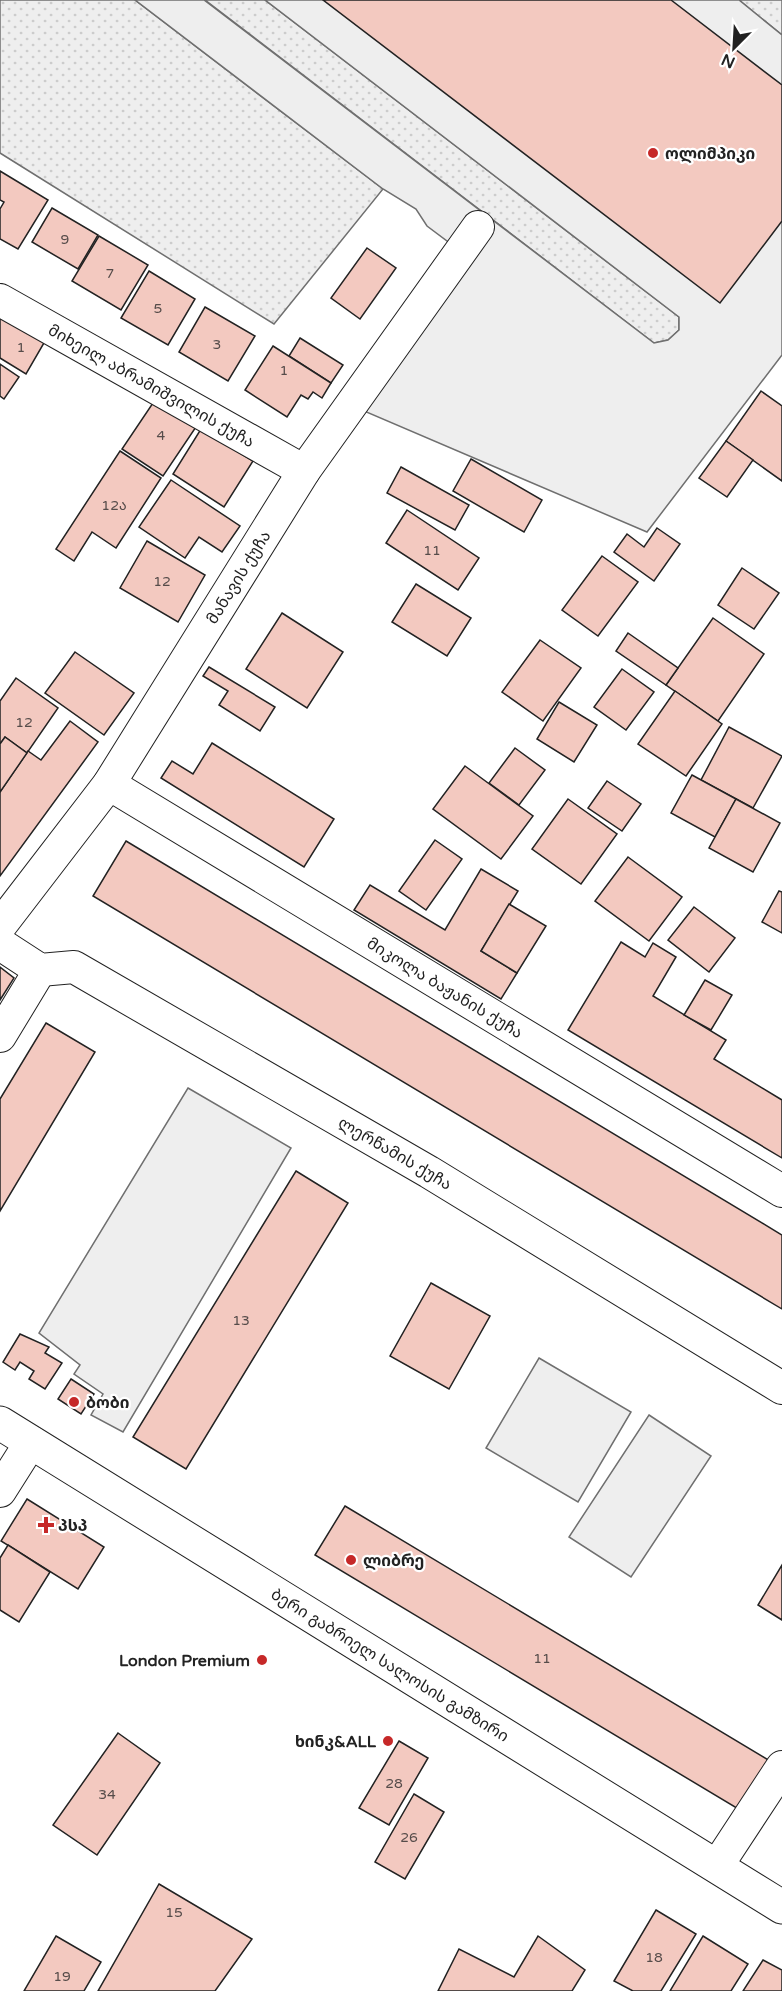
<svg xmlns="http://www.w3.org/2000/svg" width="782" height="1991" font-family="'Varela Round','Noto Sans Georgian',sans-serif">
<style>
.grass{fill:url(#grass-dots);stroke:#6f6f6f;stroke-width:1.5}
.park{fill:#eee;stroke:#6f6f6f;stroke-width:1.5}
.building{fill:#f3c9c0;stroke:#222;stroke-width:1.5}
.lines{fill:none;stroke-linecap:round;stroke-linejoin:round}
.minor-casing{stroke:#222;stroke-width:34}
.secondary-casing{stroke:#222;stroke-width:35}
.minor{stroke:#fff;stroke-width:32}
.secondary{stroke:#fff;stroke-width:33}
.poi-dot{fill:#c62828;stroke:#fff;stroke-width:2}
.labels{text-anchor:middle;stroke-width:4.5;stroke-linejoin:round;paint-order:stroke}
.number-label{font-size:14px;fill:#564c4a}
.poi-label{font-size:16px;font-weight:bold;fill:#222;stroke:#fff;text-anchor:start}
.street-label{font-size:16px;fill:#222;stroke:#fff}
</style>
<defs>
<pattern id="grass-dots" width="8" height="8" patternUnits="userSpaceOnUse" patternTransform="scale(1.5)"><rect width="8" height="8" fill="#eee"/><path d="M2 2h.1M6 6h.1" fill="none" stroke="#ccc" stroke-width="1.8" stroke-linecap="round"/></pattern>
</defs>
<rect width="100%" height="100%" fill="#fff"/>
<g class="grass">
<polygon points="0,0 135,0 383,189 274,324 0,153"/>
<polygon points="205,0 265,0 679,317 679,330 668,340 654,343"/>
<polygon points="739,0 782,0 782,35"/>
</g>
<g class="park">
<polygon points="135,0 204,0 654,343 668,340 679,330 679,317 265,0 739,0 782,35 782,355 647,532 364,411 471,259 427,226 416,209 383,189"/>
<polygon points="188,1088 291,1148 123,1432 91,1415 103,1394 74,1374 80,1365 39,1333"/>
<polygon points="539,1358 631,1412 578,1502 486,1448"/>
<polygon points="649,1415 711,1456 631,1577 569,1537"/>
</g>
<g class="building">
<polygon points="323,0 671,0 782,85 782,221 720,303"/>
<polygon points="0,171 48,200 18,249 0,239 0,209 4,202 0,200"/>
<polygon points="52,208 98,235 78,269 32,242"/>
<polygon points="99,236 148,265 121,310 72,281"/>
<polygon points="367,248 396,268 360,319 331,298"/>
<polygon points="149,271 195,299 168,345 121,318"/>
<polygon points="0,307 48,336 26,374 0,358"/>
<polygon points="205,307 255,336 228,381 179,352"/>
<polygon points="300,338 343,365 331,383 289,356"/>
<polygon points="273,346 331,383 322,398 313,392 308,399 301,395 287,417 245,390"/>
<polygon points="0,364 19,377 4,399 0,396"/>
<polygon points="761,391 782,406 782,481 726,441"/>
<polygon points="159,394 200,421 163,476 122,449"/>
<polygon points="201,429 253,461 224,507 173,474"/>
<polygon points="726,441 753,460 727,497 699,478"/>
<polygon points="120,451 161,478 116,548 92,532 74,561 56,549"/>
<polygon points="471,459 542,500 524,532 453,491"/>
<polygon points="401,467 469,505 455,530 387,493"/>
<polygon points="171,480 240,526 222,552 199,537 185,558 139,527"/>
<polygon points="407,510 479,558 458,590 386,543"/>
<polygon points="657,528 680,544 654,581 614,552 627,534 644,547"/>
<polygon points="147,541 205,575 178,622 120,588"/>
<polygon points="602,556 638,582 598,636 562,610"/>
<polygon points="742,568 779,593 754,629 718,605"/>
<polygon points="416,584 471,618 447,656 392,622"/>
<polygon points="282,613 343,652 307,708 246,669"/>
<polygon points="713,618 764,654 718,721 666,685"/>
<polygon points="628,633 678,668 666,685 616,651"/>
<polygon points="540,640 581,668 543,721 502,692"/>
<polygon points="75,652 134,693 104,735 45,693"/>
<polygon points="209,667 275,707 260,731 219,705 228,691 203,676"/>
<polygon points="622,669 654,692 626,730 594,707"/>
<polygon points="16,678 58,708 27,753 5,737 0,744 0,701"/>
<polygon points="675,691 722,724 686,776 638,744"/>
<polygon points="559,702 597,725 574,762 537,739"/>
<polygon points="70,721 98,742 0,876 0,792 28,751 41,760"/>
<polygon points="729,727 782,756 753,808 701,780"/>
<polygon points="5,737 27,753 0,792 0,744"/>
<polygon points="212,743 334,819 304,867 161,778 172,761 193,774"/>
<polygon points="515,748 545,770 519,805 489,783"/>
<polygon points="465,766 533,816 501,859 433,809"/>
<polygon points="692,775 736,799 715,837 671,813"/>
<polygon points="607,781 641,804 622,831 588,808"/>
<polygon points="568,799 617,834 581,884 532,849"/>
<polygon points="736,799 780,823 753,872 709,848"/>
<polygon points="435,840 462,859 426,910 399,891"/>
<polygon points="126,841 782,1235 782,1309 93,896"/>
<polygon points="628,857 682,897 649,941 595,901"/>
<polygon points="481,869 518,891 481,951 517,973 501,999 354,910 370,885 445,930"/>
<polygon points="779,891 782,892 782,933 762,922"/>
<polygon points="509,904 546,926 517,973 481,951"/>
<polygon points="694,907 735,938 709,972 668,940"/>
<polygon points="621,942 645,957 653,943 676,957 653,996 726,1040 714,1059 782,1100 782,1158 568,1030"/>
<polygon points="0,967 14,978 0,1000"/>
<polygon points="705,980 732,995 711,1030 684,1015"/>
<polygon points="46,1023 95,1052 0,1211 0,1099"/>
<polygon points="296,1171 348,1203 186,1469 133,1437"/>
<polygon points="431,1283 490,1316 449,1389 390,1356"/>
<polygon points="20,1334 49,1347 45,1353 62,1363 45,1389 29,1379 34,1371 20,1362 15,1370 3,1362"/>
<polygon points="71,1379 94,1394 81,1414 58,1399"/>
<polygon points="27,1499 104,1547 78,1589 1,1541"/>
<polygon points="345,1506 770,1761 740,1810 315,1555"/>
<polygon points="8,1545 50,1572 19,1622 0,1610 0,1558"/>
<polygon points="782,1565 782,1620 758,1605"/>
<polygon points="118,1733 160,1763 97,1855 53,1825"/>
<polygon points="399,1741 428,1758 389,1825 359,1808"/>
<polygon points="414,1794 444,1812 405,1879 375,1862"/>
<polygon points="159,1884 252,1939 215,1991 98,1991"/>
<polygon points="656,1910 696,1934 661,1991 633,1991 614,1981"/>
<polygon points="56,1936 101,1962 84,1991 24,1991"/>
<polygon points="538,1936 585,1970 572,1991 438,1991 459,1949 514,1977"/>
<polygon points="703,1936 748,1964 731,1991 670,1991"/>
<polygon points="763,1960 782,1970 782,1991 743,1991"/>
</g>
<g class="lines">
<g class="minor-casing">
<g id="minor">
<path id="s1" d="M0 300 304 471"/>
<path id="s2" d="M109 784 782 1191"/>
<path id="s3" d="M0 926 109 784 304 471 478 227"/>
<path id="s4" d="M0 944 40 970 74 967 429 1172 782 1388"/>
<polyline points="0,1036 40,970"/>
<polyline points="0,1491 31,1442"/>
<polyline points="717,1866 782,1767"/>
</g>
</g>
<g class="secondary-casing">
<g id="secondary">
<path id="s5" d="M0 1423 782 1907"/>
</g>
</g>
<use href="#minor" class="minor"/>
<use href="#secondary" class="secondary"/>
</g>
<g class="poi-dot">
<circle cx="653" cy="153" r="6"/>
<circle cx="74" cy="1402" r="6"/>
<path d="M43 1516h6v6h6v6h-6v6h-6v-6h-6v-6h6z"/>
<circle cx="351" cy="1560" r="6"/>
<circle cx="262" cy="1660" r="6"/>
<circle cx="388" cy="1741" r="6"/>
</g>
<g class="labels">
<g class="number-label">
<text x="65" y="244">9</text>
<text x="110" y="278">7</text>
<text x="158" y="313">5</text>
<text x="217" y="349">3</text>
<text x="21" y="352">1</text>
<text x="284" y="375">1</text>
<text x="161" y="440">4</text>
<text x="114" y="510">12ა</text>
<text x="432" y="555">11</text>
<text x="162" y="586">12</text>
<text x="24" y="727">12</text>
<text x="241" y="1325">13</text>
<text x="542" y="1663">11</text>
<text x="394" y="1788">28</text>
<text x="107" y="1799">34</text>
<text x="409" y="1842">26</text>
<text x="174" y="1917">15</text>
<text x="654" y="1962">18</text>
<text x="62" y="1981">19</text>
</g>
<g class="poi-label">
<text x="665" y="159">ოლიმპიკი</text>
<text x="86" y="1408">ბობი</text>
<text x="58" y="1531">პსპ</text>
<text x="363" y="1566">ლიბრე</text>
<text x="250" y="1666" text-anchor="end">London Premium</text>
<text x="376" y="1747" text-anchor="end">ხინკ&amp;ALL</text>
</g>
<g class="street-label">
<text dy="6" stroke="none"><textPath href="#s1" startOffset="174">მიხეილ აბრამიშვილის ქუჩა</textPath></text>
<text dy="6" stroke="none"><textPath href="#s3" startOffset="423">მანავის ქუჩა</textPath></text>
<text dy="6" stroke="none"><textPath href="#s2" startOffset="393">მიკოლა ბაჟანის ქუჩა</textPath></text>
<text dy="6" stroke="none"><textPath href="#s4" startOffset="453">ლერწამის ქუჩა</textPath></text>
<text dy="6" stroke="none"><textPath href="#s5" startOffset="459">ბერი გაბრიელ სალოსის გამზირი</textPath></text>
</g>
</g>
<g transform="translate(734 48) rotate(204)" stroke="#ffffff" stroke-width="4.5" paint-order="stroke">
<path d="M0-4.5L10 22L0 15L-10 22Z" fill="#222222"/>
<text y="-9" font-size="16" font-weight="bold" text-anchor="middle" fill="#222222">N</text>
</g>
</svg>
